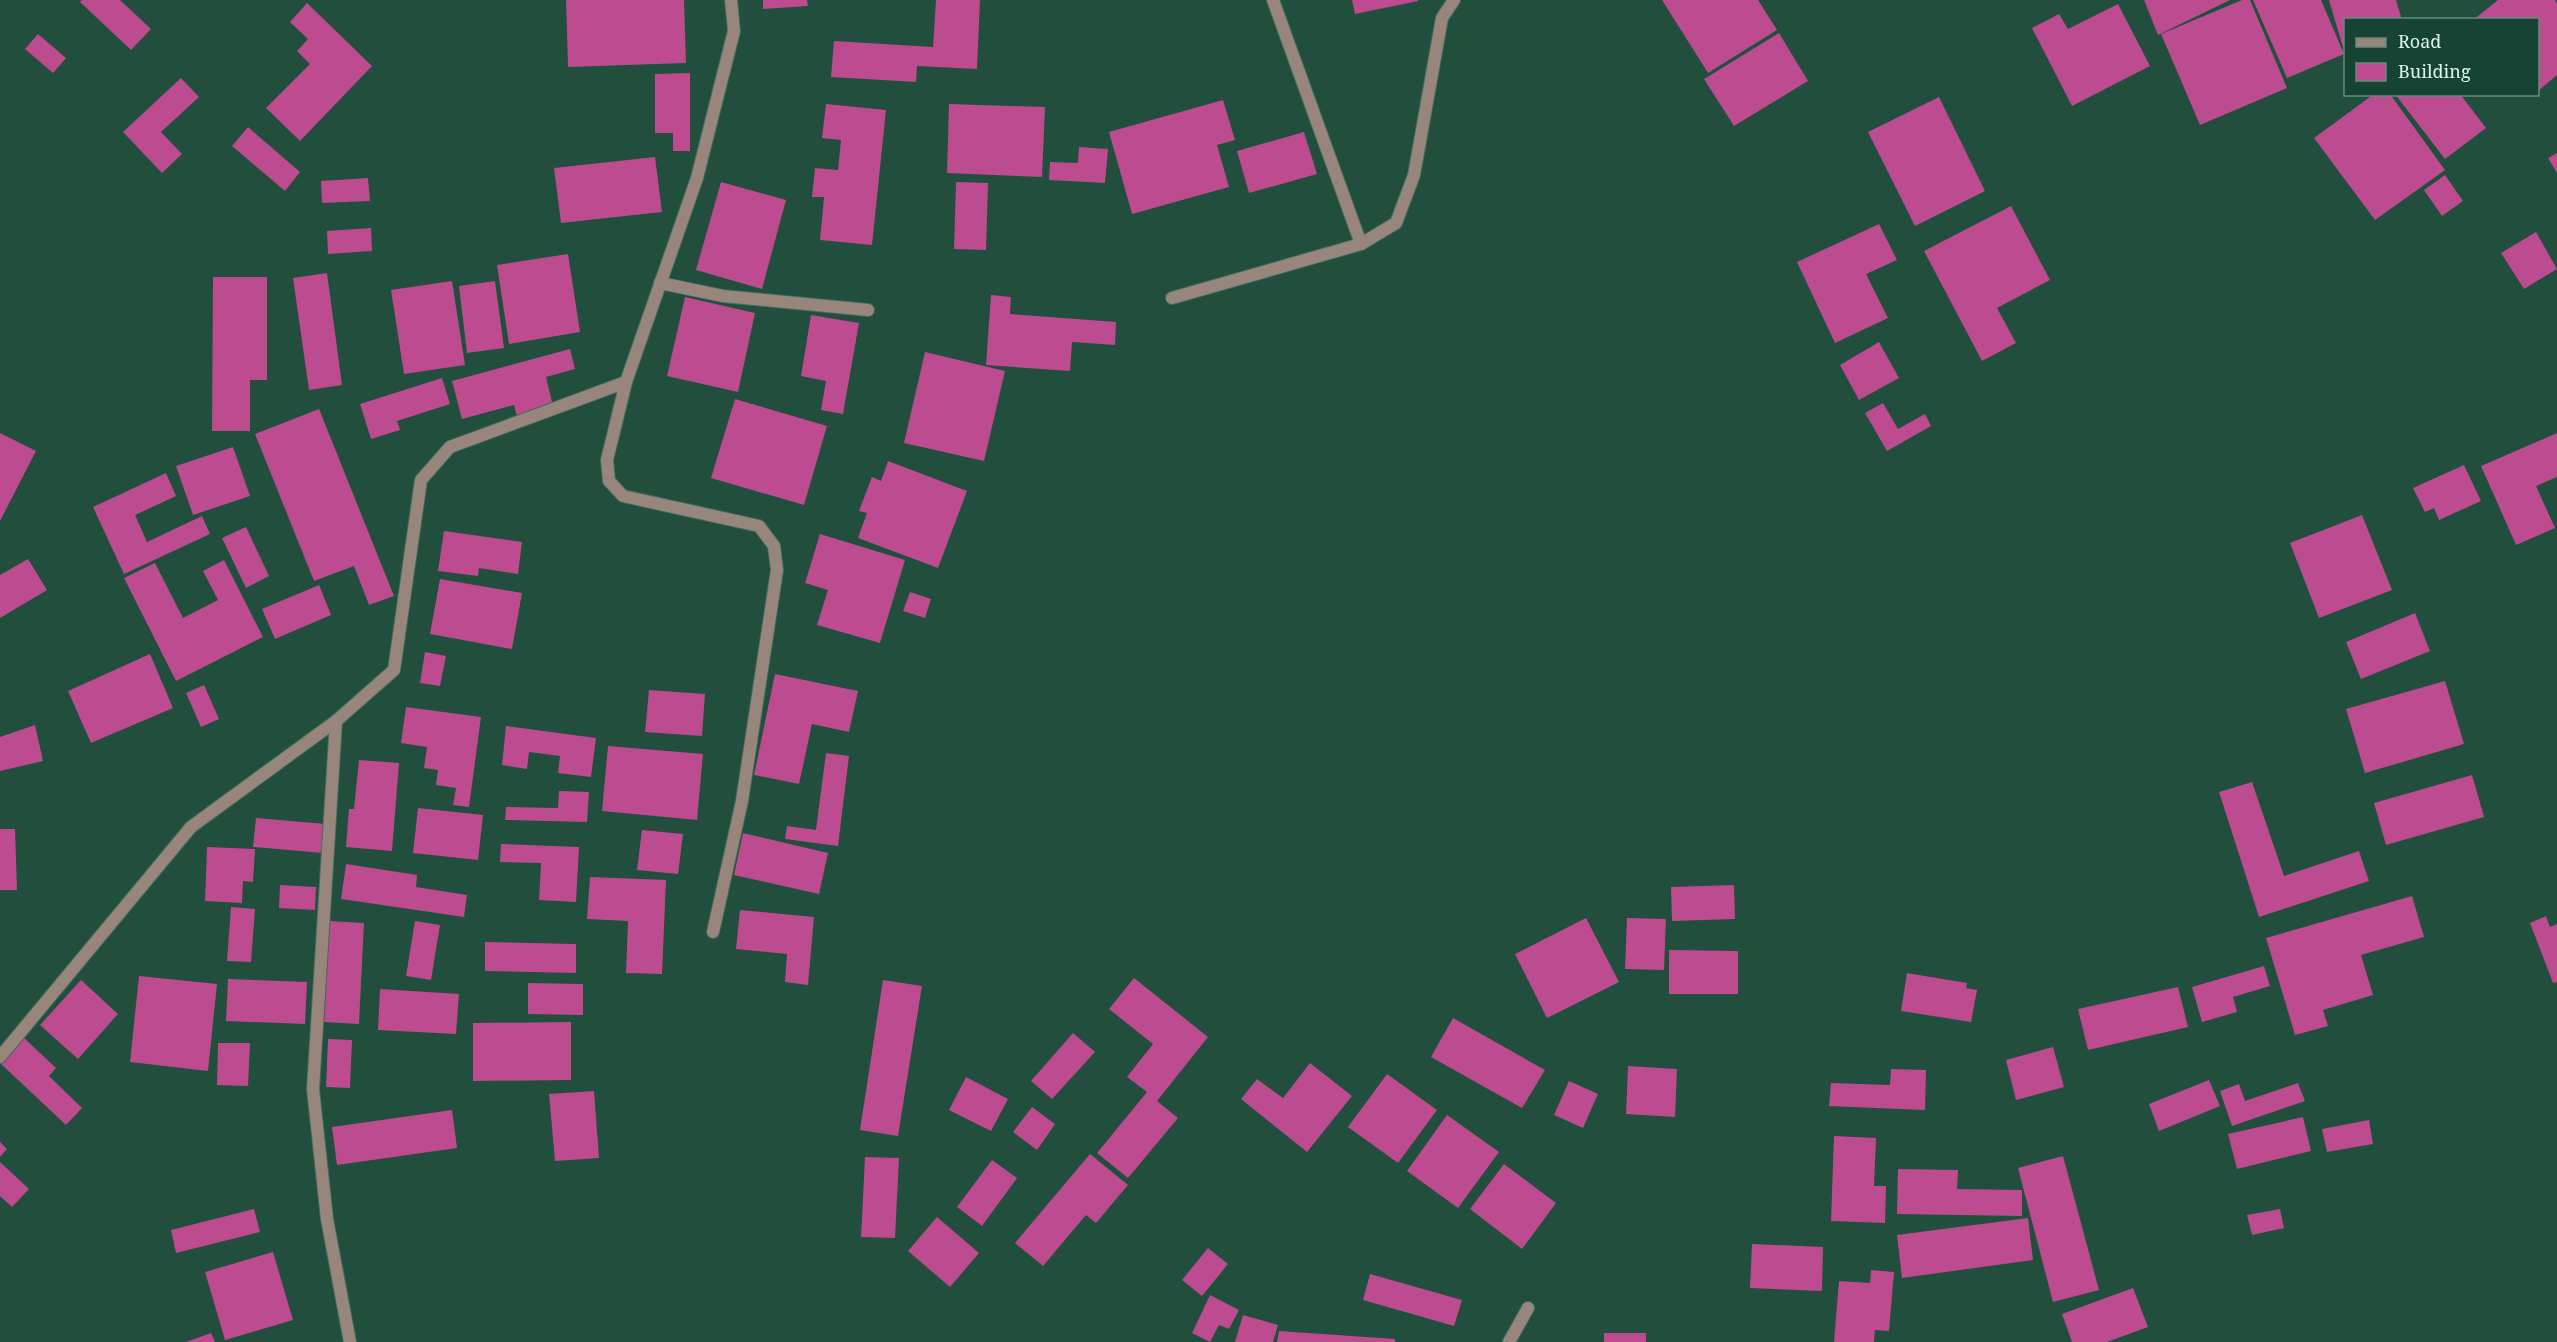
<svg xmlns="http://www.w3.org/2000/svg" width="2557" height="1342" font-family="'Noto Serif',serif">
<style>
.building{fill:#bc4b8f}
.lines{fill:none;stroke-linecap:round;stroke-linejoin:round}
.street-casing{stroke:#436c5c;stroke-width:14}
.street{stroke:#98867d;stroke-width:12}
</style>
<rect width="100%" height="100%" fill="#214e3d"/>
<g class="building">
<polygon points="82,0 120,0 151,29 131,50 80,2"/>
<polygon points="566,0 684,0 686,63 568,67"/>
<polygon points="763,0 807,0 808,6 763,9"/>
<polygon points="936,0 980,0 977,69 917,66 916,82 831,77 834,41 933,47"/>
<polygon points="1352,0 1418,0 1418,1 1355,14"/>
<polygon points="1662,0 1758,0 1777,30 1708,73"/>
<polygon points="2144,0 2230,0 2158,35"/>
<polygon points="2242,0 2250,0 2287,88 2200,125 2161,34"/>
<polygon points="2253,0 2321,0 2344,54 2287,78"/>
<polygon points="2329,0 2396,0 2402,20 2346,20 2345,54"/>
<polygon points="2498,0 2555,0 2557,3 2557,75 2538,91 2538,20 2473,20"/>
<polygon points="307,3 372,66 300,141 266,108 310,64 297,51 308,39 290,22"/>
<polygon points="2118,4 2150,66 2072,106 2032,28 2059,14 2068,29"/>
<polygon points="1779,33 1808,81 1734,126 1704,79"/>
<polygon points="38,34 66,58 53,73 25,49"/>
<polygon points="690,73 690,151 673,151 673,133 655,133 655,74"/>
<polygon points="181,78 199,97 161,132 182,154 162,173 123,132"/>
<polygon points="2374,94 2390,94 2445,170 2375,220 2314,138"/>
<polygon points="2395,94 2460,94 2486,128 2445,159"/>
<polygon points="1939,97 1985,191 1915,226 1868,132"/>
<polygon points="1223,100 1235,140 1217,145 1229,187 1132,214 1109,132"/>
<polygon points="826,104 886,110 872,245 820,240 824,197 812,197 815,168 838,170 841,140 822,138"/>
<polygon points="949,104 1045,107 1042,177 947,173"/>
<polygon points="248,127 300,172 285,191 232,146"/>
<polygon points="1304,132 1317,174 1249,193 1237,151"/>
<polygon points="1079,147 1108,149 1105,183 1049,180 1050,162 1078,163"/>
<polygon points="2557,153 2557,173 2548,158"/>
<polygon points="655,157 662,212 561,223 554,168"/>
<polygon points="2445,175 2463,201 2442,216 2424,190"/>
<polygon points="368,178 370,201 322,203 321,181"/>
<polygon points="721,182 786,200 762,289 696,270"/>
<polygon points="956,182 988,183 986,250 954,249"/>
<polygon points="2011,206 2050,280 1997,308 2016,343 1982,361 1924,251"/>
<polygon points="1879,224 1897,260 1866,274 1888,318 1835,343 1797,262"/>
<polygon points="371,228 372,251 328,254 327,231"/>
<polygon points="2536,232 2557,269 2524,289 2501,253"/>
<polygon points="568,254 580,332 509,344 497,265"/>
<polygon points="327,273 342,385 309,390 293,278"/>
<polygon points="213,277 267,277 267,380 250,380 250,431 212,431"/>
<polygon points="452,281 465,365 404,374 391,290"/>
<polygon points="495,281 504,348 467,353 459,286"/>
<polygon points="991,295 1011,297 1010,314 1116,322 1115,345 1072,342 1070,371 986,365"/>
<polygon points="685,297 755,313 738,392 667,376"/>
<polygon points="811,315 859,323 843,414 821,410 826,381 801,376"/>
<polygon points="1879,342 1899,378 1859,400 1840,365"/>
<polygon points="570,349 575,369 546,377 553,406 517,416 514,405 462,419 452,381"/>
<polygon points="925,352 1005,371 984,461 904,443"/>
<polygon points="442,378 450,404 397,421 400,430 371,439 360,404"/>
<polygon points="735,399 827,426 804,505 711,478"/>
<polygon points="1883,403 1898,429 1925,414 1931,426 1887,451 1865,413"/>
<polygon points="319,409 394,596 369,605 354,566 314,581 255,434"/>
<polygon points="0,433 36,451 0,521"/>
<polygon points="2557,433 2557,477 2536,486 2555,528 2516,545 2481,466"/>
<polygon points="233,447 250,496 193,515 176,466"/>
<polygon points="888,461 967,491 938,568 858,538 867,513 859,511 872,477 881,481"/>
<polygon points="2464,465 2481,501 2439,520 2434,508 2425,512 2413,488"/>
<polygon points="166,473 176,496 135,515 147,542 202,516 210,534 124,574 93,507"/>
<polygon points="2362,515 2392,590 2319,618 2290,543"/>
<polygon points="246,527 269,576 246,588 222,538"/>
<polygon points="444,531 522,542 518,574 479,568 478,576 438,571"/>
<polygon points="820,534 905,560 880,643 817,625 828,590 805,583"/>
<polygon points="28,559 47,590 0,618 0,575"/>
<polygon points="224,560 263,637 176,681 124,578 155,563 183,618 218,600 203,571"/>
<polygon points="440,579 522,593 512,649 430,634"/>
<polygon points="319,585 331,615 275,639 262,609"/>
<polygon points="910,592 931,599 925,618 903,611"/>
<polygon points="2415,613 2430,651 2361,679 2346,642"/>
<polygon points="425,652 446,656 440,686 420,683"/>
<polygon points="150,654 173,708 91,743 68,691"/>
<polygon points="775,674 858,691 849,732 812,724 799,784 754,775"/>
<polygon points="2445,681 2464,744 2365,773 2346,709"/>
<polygon points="204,685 219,719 201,727 186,693"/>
<polygon points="649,690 705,694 702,736 645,732"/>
<polygon points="406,707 481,717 469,807 453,805 456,788 436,785 438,770 424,768 427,747 401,743"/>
<polygon points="35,725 43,761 0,771 0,737"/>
<polygon points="506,726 596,738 591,777 558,773 560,756 529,752 527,769 502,765"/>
<polygon points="608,746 703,754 697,820 602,811"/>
<polygon points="826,753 849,756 838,846 785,839 787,826 816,830"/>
<polygon points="359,760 399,763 392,851 346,847 349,809 354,809"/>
<polygon points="2472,775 2484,817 2386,845 2374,803"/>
<polygon points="2252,782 2284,876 2359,851 2369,881 2259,917 2219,792"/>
<polygon points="559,791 589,792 587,822 505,820 506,807 558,808"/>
<polygon points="418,808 483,815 478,860 413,853"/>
<polygon points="256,818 326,824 323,853 253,847"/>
<polygon points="0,829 15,829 17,890 0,890"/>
<polygon points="642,830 683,834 678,874 637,870"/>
<polygon points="743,833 828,853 819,894 734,875"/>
<polygon points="501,844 579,847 576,902 539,900 541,863 500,862"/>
<polygon points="207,847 255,849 253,882 243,881 242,903 205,901"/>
<polygon points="346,864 417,875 416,887 467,895 464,917 341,899"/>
<polygon points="590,877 666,880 662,974 626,973 628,921 587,919"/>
<polygon points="280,885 316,887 315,910 279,908"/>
<polygon points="1734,885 1735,919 1672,921 1671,887"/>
<polygon points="2412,896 2424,937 2361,955 2373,995 2323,1010 2328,1026 2295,1035 2266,938"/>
<polygon points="231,907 255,909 251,962 227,961"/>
<polygon points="740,910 814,917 808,985 785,982 787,954 736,949"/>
<polygon points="2546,916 2550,927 2557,924 2557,982 2553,983 2530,923"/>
<polygon points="1586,918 1619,982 1547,1018 1515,954"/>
<polygon points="1627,918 1666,919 1664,970 1625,969"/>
<polygon points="329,921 364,923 359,1024 324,1022"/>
<polygon points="415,921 440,925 431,980 406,976"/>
<polygon points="485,942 576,944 576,973 485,971"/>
<polygon points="1669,950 1738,951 1738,994 1669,994"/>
<polygon points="2264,966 2270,986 2233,997 2237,1012 2202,1022 2192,987"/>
<polygon points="1907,973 1967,983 1966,988 1977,990 1971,1022 1901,1011"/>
<polygon points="139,976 217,984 208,1071 130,1062"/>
<polygon points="1134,978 1208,1037 1157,1101 1178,1118 1128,1178 1097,1153 1147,1092 1127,1077 1153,1044 1109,1009"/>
<polygon points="228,979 307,982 305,1024 226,1021"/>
<polygon points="81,980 118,1014 78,1059 40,1025"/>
<polygon points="883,980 922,986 898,1136 860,1130"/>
<polygon points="528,983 583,984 583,1015 528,1014"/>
<polygon points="2178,987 2188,1027 2088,1050 2078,1009"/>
<polygon points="380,989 459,994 456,1034 378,1030"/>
<polygon points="1453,1018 1545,1070 1522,1108 1431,1057"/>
<polygon points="571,1022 571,1080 473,1081 473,1023"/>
<polygon points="1073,1033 1095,1052 1052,1099 1031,1081"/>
<polygon points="24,1038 56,1068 49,1076 82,1108 66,1125 0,1063"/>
<polygon points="328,1039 352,1040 350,1088 326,1087"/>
<polygon points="218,1043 250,1043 248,1086 217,1085"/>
<polygon points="2053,1047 2064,1087 2016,1100 2006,1060"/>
<polygon points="1310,1063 1352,1096 1307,1152 1241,1099 1257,1079 1283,1098"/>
<polygon points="1628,1066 1677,1069 1675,1117 1626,1114"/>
<polygon points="1891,1069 1926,1070 1925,1110 1829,1106 1831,1083 1890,1085"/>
<polygon points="1387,1074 1437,1110 1398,1163 1348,1127"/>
<polygon points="966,1077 1008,1099 991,1131 949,1110"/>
<polygon points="2209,1080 2220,1106 2159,1131 2149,1104"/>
<polygon points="1569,1081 1598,1094 1583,1128 1554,1115"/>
<polygon points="2298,1083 2305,1101 2232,1126 2220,1091 2239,1084 2245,1101"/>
<polygon points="594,1091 599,1158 555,1161 549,1094"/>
<polygon points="1032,1107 1055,1124 1037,1150 1013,1132"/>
<polygon points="452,1110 457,1148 337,1165 332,1127"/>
<polygon points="1447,1115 1499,1152 1458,1208 1407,1171"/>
<polygon points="2303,1117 2311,1151 2237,1169 2228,1134"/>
<polygon points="2369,1120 2373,1144 2327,1152 2322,1129"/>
<polygon points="1834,1136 1876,1138 1874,1186 1886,1186 1885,1223 1831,1221"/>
<polygon points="0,1142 7,1149 0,1157"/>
<polygon points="1090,1154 1128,1185 1096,1223 1086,1215 1043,1266 1015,1243"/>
<polygon points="2063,1156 2099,1290 2053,1302 2018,1168"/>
<polygon points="865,1157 899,1158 895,1238 861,1237"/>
<polygon points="992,1160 1017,1178 982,1226 957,1207"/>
<polygon points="0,1162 29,1189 12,1207 0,1196"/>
<polygon points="1504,1164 1556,1203 1522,1249 1470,1209"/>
<polygon points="1898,1169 1958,1170 1957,1189 2022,1190 2022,1216 1897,1214"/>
<polygon points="254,1209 260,1232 176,1253 171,1230"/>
<polygon points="2280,1209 2284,1228 2252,1235 2247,1215"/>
<polygon points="937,1217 979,1253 950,1287 908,1251"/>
<polygon points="2028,1218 2033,1260 1902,1278 1897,1235"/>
<polygon points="1752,1244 1823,1247 1822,1291 1750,1288"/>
<polygon points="1208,1248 1228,1264 1202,1296 1182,1280"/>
<polygon points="273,1252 293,1320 225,1340 205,1272"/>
<polygon points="1871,1270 1894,1272 1889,1331 1875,1330 1874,1342 1834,1342 1839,1281 1870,1283"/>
<polygon points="1370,1274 1462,1300 1454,1326 1363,1300"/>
<polygon points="2133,1288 2148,1327 2107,1342 2072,1342 2062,1314"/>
<polygon points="1210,1295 1239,1310 1229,1329 1219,1325 1210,1342 1192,1333"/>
<polygon points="1243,1315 1278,1325 1273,1342 1235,1342"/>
<polygon points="1279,1331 1395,1339 1395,1342 1277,1342"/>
<polygon points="211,1333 215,1342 186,1342"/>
<rect x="1604" y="1333" width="42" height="9"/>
</g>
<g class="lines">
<g class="street-casing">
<g id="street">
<polyline points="1273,0 1361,244"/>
<polyline points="660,283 723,296 868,310"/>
<polyline points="1172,298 1361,244 1396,223 1414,175 1442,18 1454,0"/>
<polyline points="626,382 607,460 609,481 623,496 759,526 774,546 777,570 742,801 713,932"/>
<polyline points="336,721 313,1089 327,1219 350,1342"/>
<polyline points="0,1057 191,827 336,721 394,670 421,480 450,447 626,382 697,178 734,31 731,0"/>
<polyline points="1509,1342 1528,1308"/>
</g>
</g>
<use href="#street" class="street"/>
</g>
<rect x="2344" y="18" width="195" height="78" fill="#164333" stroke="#668b7c" stroke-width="1.5"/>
<rect x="2356" y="38" width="30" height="9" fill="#98867d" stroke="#668b7c" stroke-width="1.5"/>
<text x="2398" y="48" font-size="18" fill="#def6ea">Road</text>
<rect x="2356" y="63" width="30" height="18" fill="#bc4b8f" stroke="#668b7c" stroke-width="1.5"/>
<text x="2398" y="78" font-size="18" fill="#def6ea">Building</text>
</svg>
